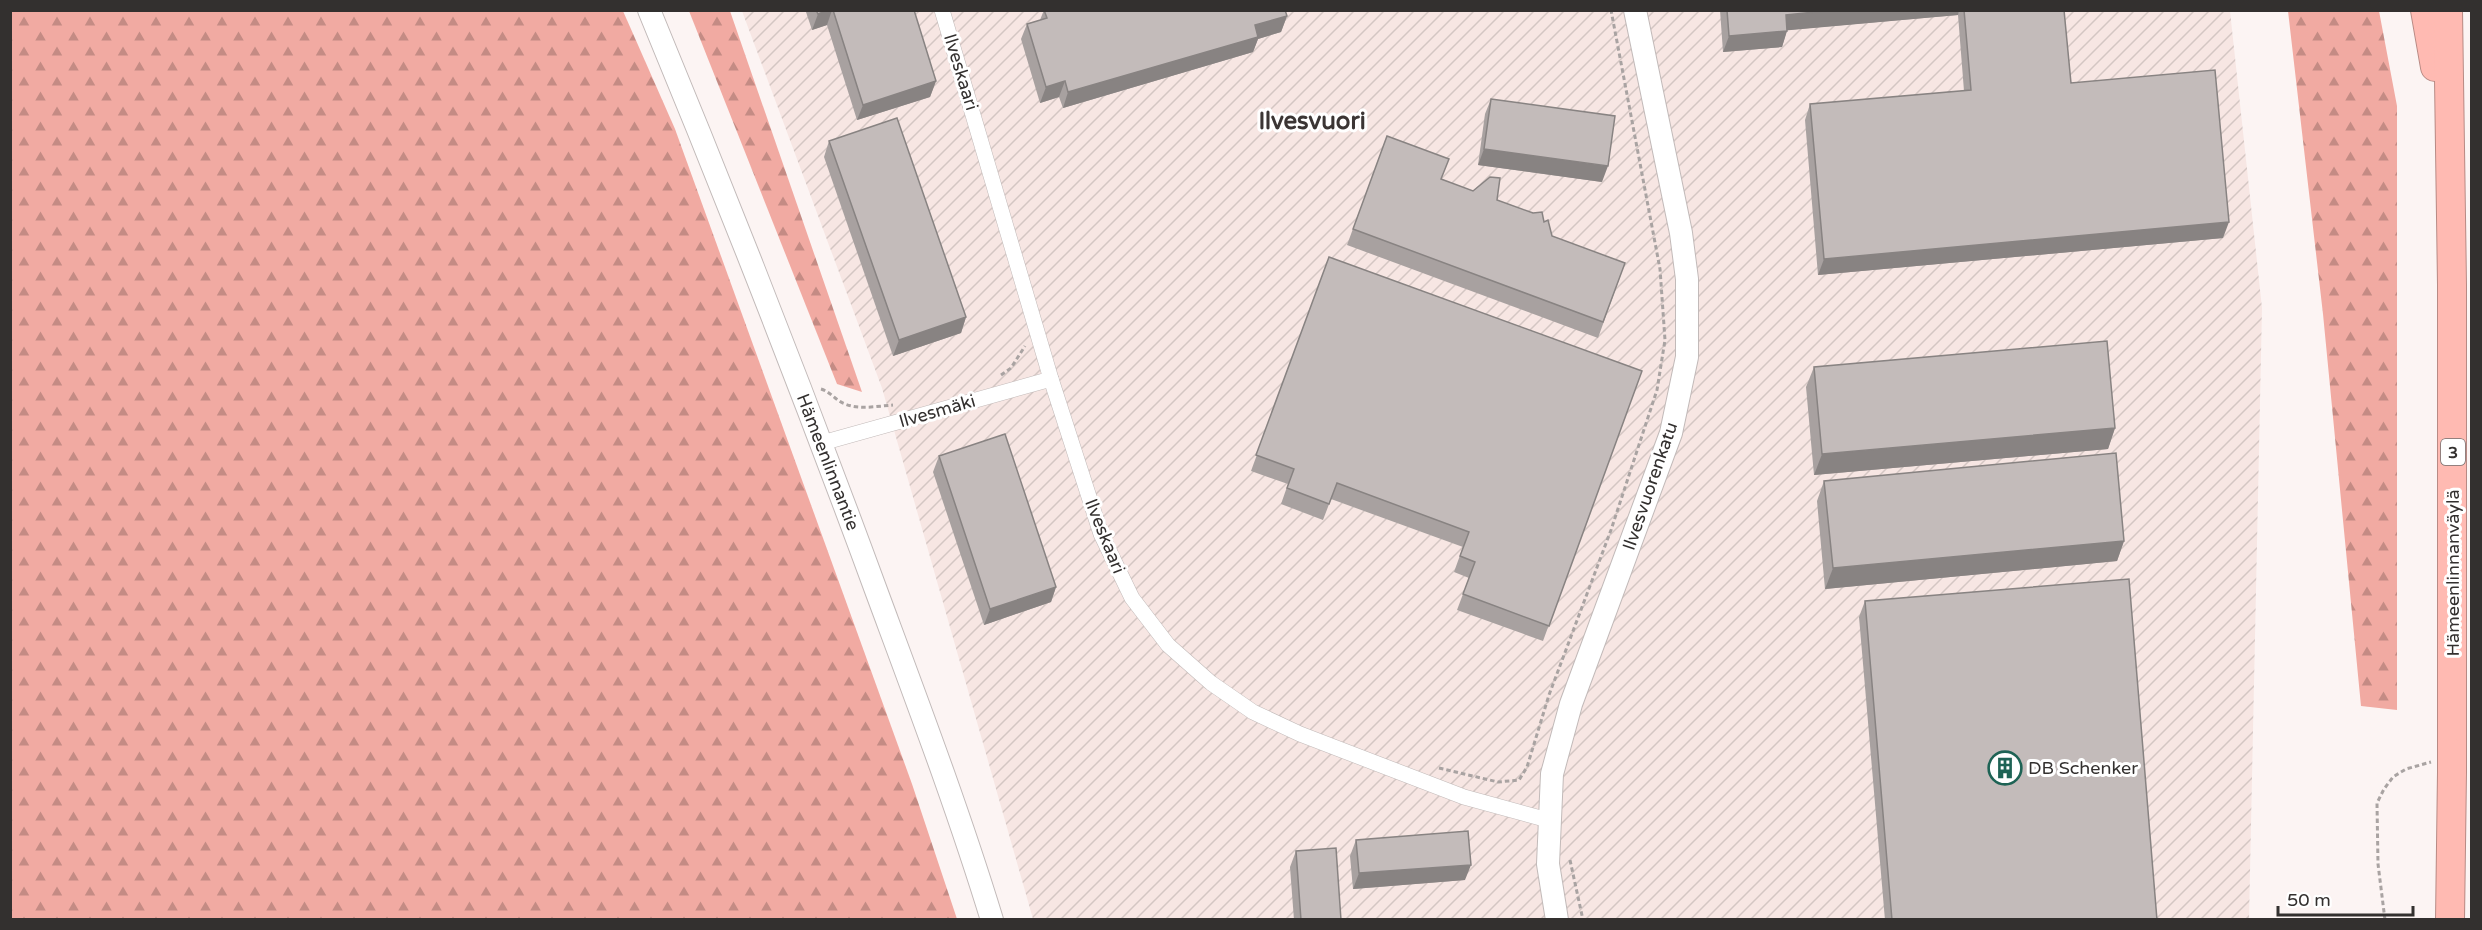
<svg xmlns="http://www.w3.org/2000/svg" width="2482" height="930" font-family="'Varela Round',sans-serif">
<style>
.industrial{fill:url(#industrial-furrows)}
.forest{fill:url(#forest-firs)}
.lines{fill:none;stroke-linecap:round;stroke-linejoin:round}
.street-casing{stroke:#c2bab9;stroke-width:16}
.secondary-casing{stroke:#c2bab9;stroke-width:24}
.highway-casing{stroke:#b88a84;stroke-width:30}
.path{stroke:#a9a3a2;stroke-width:3;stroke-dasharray:4.5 3;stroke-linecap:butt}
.street{stroke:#fff;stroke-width:15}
.secondary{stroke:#fff;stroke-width:22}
.highway{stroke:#ffbab2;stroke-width:28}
.highway-bridge-casing{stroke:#b88a84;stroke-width:30;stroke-linecap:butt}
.highway-bridge{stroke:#ffbab2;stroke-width:28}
.wall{fill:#a8a1a0}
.shaded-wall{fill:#888382}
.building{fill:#c3bbba;stroke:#888382;stroke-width:1.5}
.labels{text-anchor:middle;stroke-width:6;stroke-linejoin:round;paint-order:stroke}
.shield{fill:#fff;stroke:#706e6d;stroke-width:1.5}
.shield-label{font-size:16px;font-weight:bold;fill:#33302f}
.street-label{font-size:18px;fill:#33302f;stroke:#fff}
.poi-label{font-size:18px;fill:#33302f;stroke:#fff;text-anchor:start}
.district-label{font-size:24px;font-weight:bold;fill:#3b3534;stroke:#fff}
</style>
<defs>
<pattern id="industrial-furrows" width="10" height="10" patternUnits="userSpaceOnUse" patternTransform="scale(1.5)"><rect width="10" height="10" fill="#f7e6e3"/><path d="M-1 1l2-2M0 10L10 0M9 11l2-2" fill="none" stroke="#d4c6c3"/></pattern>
<pattern id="forest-firs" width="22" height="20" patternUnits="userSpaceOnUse" patternTransform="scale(1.5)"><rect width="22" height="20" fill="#f1aaa2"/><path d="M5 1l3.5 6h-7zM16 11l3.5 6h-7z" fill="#c48b84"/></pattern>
</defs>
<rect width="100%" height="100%" fill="#fcf4f3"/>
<polygon class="industrial" points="742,11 2230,11 2262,308 2249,919 1033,919 882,388"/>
<g class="forest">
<polygon points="10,11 623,11 675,129 912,784 957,919 11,919"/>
<polygon points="689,11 730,11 862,392 837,384"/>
<polygon points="2288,11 2379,11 2397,106 2397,710 2361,706 2323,314"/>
</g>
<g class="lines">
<g class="street-casing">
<g id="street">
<polyline points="942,10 1051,379 1101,534 1132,598 1168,645 1211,683 1253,712 1300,734 1464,797 1548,820"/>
<polyline points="822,443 1051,379"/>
</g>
</g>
<g class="secondary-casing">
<g id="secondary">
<path d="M649 10C729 203 805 397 877 593 917 701 958 809 992 920"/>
<polyline points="1557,920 1548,864 1552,774 1571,704 1671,433 1687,357 1687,279 1681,233 1635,10"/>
</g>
</g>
<g class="highway-casing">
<g id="highway">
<polyline points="2425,10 2435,67"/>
<polyline points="2448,10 2452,285 2452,753"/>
<polyline points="2450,920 2452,772"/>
</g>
</g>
<g class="path">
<polyline points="1001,375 1011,368 1025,346"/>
<path d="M821 389C831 392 836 401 845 404 860 410 878 406 893 405"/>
<polyline points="1439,768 1498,782 1519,780 1527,767 1549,695 1611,530 1657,390 1665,340 1660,269 1611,10"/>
<polyline points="1570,860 1583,920"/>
<polyline points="2385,920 2378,864 2377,803 2384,789 2393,777 2406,769 2431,762"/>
</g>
<use href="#street" class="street"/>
<use href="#secondary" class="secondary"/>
<use href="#highway" class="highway"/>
<g class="highway-bridge-casing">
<polyline id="highway-bridge" points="2452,753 2452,772"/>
</g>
<use href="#highway-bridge" class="highway-bridge"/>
</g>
<g class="wall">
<polygon points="807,10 914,10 936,81 930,97 857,120 827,25 812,30 806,12"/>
<polygon points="1044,10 1285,10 1287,16 1281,32 1258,39 1253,52 1063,108 1059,97 1040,103 1021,39 1027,24 1040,20"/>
<polygon points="1720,10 2064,10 2071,83 2223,238 1818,275 1805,120 1810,104 1964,91 1958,15 1787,30 1782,47 1723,52"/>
<polygon points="1491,99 1602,182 1478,165 1485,114"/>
<polygon points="1387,136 1441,179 1497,200 1544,222 1552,236 1625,263 1598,338 1347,245"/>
<polygon points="829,141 966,317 961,333 893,356 824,157"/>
<polygon points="1329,257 1642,371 1543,641 1457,610 1469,578 1454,572 1463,547 1331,499 1323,520 1281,504 1288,484 1251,471"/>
<polygon points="1814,367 2115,428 2108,449 1814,475 1806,387"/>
<polygon points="939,456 1056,587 1051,602 984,625 933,472"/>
<polygon points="1824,481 2124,541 2117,561 1825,589 1817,501"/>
<polygon points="1865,601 2157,920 1885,920 1859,617"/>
<polygon points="1356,840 1465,880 1353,889 1350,856"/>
<polygon points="1296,851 1341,920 1294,920 1290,867"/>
</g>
<g class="shaded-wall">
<polygon points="828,10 832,10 827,25 812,30 818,14"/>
<polygon points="1834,10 1959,10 1958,15 1780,31 1786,15"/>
<polygon points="1287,16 1281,32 1258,39 1253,52 1063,108 1068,92 1255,25"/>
<polygon points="1787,31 1782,47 1723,52 1729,36"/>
<polygon points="936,81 930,97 857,120 863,105"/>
<polygon points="1065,81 1059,97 1040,103 1046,87"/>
<polygon points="1484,149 1608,166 1602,182 1478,165"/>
<polygon points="2229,222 2223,238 1818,275 1824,259"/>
<polygon points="966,317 961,333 893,356 899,340"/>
<polygon points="2115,428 2108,449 1814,475 1822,454"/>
<polygon points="2124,541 2117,561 1825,589 1833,568"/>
<polygon points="1056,587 1051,602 984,625 990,609"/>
<polygon points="1471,865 1465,880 1353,889 1359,873"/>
</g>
<g class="building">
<polygon points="816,10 828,10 818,14"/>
<polygon points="833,10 914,10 936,81 863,105"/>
<polygon points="1044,10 1285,10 1287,16 1255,25 1258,37 1068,92 1065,81 1046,87 1027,24 1047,18"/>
<polygon points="1727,10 1834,10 1786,15 1787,31 1729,36"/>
<polygon points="1964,10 2064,10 2071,83 2215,70 2229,222 1824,259 1810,104 1971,90"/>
<polygon points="1491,99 1615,116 1608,166 1484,149"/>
<polygon points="897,118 966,317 899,340 829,141"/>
<polygon points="1387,136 1449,159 1441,179 1473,191 1490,177 1500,178 1497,200 1533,213 1542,212 1544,222 1548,220 1552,236 1625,263 1603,322 1353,229"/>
<polygon points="1329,257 1642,371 1549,626 1463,594 1475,562 1460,556 1469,532 1337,483 1329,504 1287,488 1294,469 1256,455"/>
<polygon points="2107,341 2115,428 1822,454 1814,367"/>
<polygon points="1005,434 1056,587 990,609 939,456"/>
<polygon points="2116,453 2124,541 1833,568 1824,481"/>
<polygon points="2129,579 2157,920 1892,920 1865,601"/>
<polygon points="1468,831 1471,865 1359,873 1356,840"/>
<polygon points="1336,848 1341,920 1301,920 1296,851"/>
</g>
<defs>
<g id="building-ring" transform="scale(1.725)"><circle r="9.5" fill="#fff" stroke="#1e6355" stroke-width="1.5"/><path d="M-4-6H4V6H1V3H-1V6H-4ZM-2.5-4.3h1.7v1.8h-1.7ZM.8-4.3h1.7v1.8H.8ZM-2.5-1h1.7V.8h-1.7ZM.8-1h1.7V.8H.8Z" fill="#1e6355"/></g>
</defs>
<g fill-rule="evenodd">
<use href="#building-ring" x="2005" y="768"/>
</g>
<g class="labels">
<rect class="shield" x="2441" y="439" width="24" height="26" rx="4.5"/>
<g class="shield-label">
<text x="2453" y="458">3</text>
</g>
<g class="street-label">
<text transform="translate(961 72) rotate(73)" y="6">Ilveskaari</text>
<text transform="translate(937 411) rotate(-16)" y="6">Ilvesmäki</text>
<text transform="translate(828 462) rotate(69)" y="6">Hämeenlinnantie</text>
<text transform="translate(1650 486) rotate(-71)" y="6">Ilvesvuorenkatu</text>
<text transform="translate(1105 536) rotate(68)" y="6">Ilveskaari</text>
<text transform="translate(2453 573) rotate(-90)" y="6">Hämeenlinnanväylä</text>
</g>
<g class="poi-label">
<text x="2028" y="774">DB Schenker</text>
</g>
<g class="district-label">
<text x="1312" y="129">Ilvesvuori</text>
</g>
</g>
<rect width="2482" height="930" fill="none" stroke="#33302f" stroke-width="24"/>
<path d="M2278 906v9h135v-9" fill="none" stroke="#33302f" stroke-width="3"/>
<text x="2287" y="906" font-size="18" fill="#33302f" stroke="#ffffff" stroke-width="4.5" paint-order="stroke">50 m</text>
</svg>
